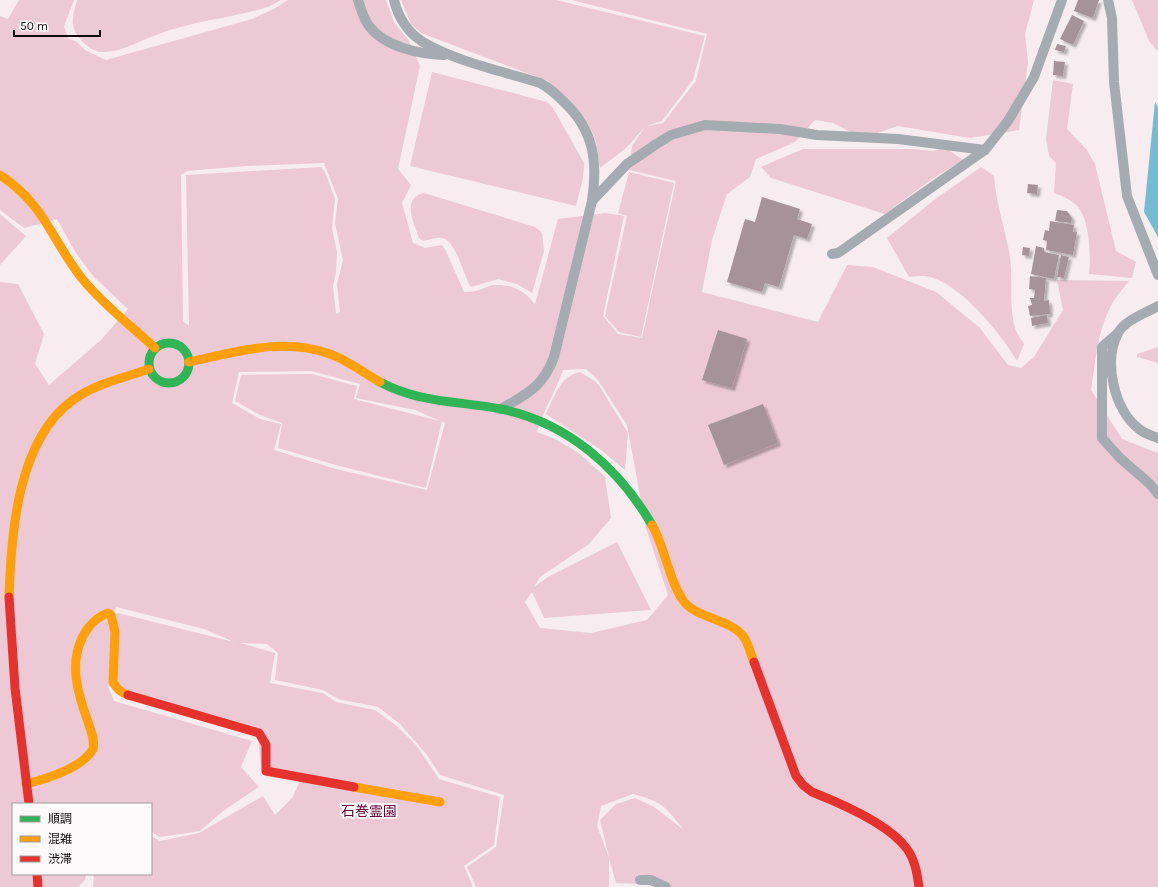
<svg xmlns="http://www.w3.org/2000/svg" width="1158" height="887" font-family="Karla,'Noto Sans JP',sans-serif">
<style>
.green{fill:#ecc9d5;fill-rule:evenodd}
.water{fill:#75bbd2}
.building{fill:#a6939a;filter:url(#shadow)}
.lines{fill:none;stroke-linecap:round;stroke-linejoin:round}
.street{stroke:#a5acb1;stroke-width:10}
.fast{stroke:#30b455;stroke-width:9}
.slow{stroke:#ff9f0a;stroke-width:9}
.jam{stroke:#e5322d;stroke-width:9}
.labels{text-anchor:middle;stroke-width:4;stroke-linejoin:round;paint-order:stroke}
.park-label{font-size:14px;fill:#660239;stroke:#fdfafb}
</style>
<defs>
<filter id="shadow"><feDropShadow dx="3" dy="3" stdDeviation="1" flood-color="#0004"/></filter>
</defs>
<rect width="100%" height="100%" fill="#f7ecef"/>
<g class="green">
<path d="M19 0H74L64 26 68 38 77 42 85 50 106 60 252 19 274 9 288 0H386L394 22 409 41 420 66 398 169 411 185 402 203 413 243 425 248 442 245 446 251 464 292C480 293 483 286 495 285 512 284 525 291 535 304L558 219 605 213 624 216 603 316 618 334 642 338 676 181 629 170 632 146 645 127 626 148 600 168C598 160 598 151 596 143 590 118 567 97 548 81L421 33 411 24 401 0H556L705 36 693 80 662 121 647 126 663 123 696 81 707 34 571 0H1034L1025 34 1028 62 1019 130 970 138 898 126 863 138 833 123 815 120 795 142 756 159 750 177 727 194 712 240 702 292 818 322 847 265 873 267 936 292 979 327 1008 365 1021 368 1034 357 1063 310 1057 280 1129 281C1121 291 1113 300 1108 312 1097 335 1095 365 1091 390L1122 439 1158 453V887H672C661 878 651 874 637 875L639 884 616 883 609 858V887H476L467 867 496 847 504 795 440 775 427 755 400 724 378 707 338 699 323 690 275 680 278 653 267 644 240 643 275 653 270 683 323 693 336 702 375 710 398 727 416 745 439 779 500 797 494 845 464 866 473 887H93L94 874H151V836L160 841 199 833 263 796 275 815 293 797 300 780 262 774 258 737 108 686 114 701 252 741 241 767 259 787 223 811 200 831 160 837 151 832V804H13V874H86L85 880 78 887H0V282L18 284 44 334 35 364 49 385 101 340 128 309 94 277 76 253 57 219 24 228 0 210V16L8 19ZM324 163 338 199 335 223 343 260 337 284 340 312 336 314 333 286 336 273 337 252 332 228 335 199 325 172 321 167 186 175 189 326 183 321 181 175 187 171 246 166ZM586 369 598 380 627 425 646 528 668 595 647 620 591 633 540 628 525 602 532 592 544 618 651 610 617 542 548 577 534 587 540 577 589 544 611 518 605 477 579 453 553 438 537 432C543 410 556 391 563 370ZM311 371 360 384 356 398 415 410 440 421 354 399 357 386 312 374 241 375 235 401 260 415 282 423 278 448 336 465 426 488 442 421 445 423 427 490 336 469 274 450 281 424 260 419 232 403 239 372ZM116 607 204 629 234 642 118 613 112 617ZM633 794C663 802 665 806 684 830L654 807 635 798 616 804 600 820 609 857 597 826 601 806Z"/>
<path d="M77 0H281L268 7C232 18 192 21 156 35 139 41 120 53 101 52 89 51 74 36 73 24 72 16 75 8 77 0Z"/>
<polygon points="1132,0 1158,0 1158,51 1149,41"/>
<polygon points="432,72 547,102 553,108 584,163 583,178 576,206 410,166"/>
<path d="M1053 80 1073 84 1067 129 1087 150 1095 164 1116 251 1136 262 1132 278 1089 274C1091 256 1090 218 1076 205 1070 199 1062 196 1054 193L1056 163 1049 156 1046 139Z"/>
<polygon points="946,148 963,160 932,179 885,214 771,178 761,167 803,149 914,149 933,151"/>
<path d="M981 167 994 176C996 203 1004 225 1009 251 1014 276 1008 303 1015 328 1016 333 1021 339 1024 344L1017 361C1001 334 964 288 933 278 926 275 917 276 909 277L887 238 934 200Z"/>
<polygon points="629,172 674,183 641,337 619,332 605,316 627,216 618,213"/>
<path d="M424 193 535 227 542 233 544 251 532 293 517 284 498 279 471 287C463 276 457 241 442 238 437 237 429 240 423 241L419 238C414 223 401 198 424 193Z"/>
<polygon points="0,214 26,236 0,265"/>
<polygon points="1158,347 1158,363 1137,357 1137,354"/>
<path d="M580 372 595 381 600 387 628 433 625 470 601 450 546 414C554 397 560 376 580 372Z"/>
</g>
<polygon class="water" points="1155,102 1158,107 1158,237 1144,212"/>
<g class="building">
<polygon points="1078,0 1099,0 1093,18 1074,11"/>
<polygon points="1072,15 1084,21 1073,45 1060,39"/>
<polygon points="1057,44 1066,46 1064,52 1055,50"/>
<polygon points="1054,61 1065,62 1063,76 1053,75"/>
<polygon points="1028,184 1038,185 1037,194 1027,193"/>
<polygon points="762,197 800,209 797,219 812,224 807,239 794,235 779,287 765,283 762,292 727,282 745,219 755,222"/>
<polygon points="1057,210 1067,211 1072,218 1071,223 1055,221"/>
<polygon points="1050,221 1074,225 1073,232 1077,232 1073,255 1046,250 1047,241 1043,240 1045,230 1049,231"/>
<polygon points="1036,246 1044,248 1044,252 1059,255 1054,279 1031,274"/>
<polygon points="1023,247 1030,248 1029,256 1022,255"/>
<polygon points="1061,255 1069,257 1064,278 1057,277"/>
<polygon points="1030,276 1046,278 1044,301 1049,300 1050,314 1030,316 1028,306 1032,305 1030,298 1034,298 1035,290 1029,289"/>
<polygon points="1047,315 1048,323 1032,326 1031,318"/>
<polygon points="718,330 747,339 732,388 702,380"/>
<polygon points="763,404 778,443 724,465 708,425"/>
</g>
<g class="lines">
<g class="street">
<path d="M358 0C361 9 363 18 369 26 385 47 419 54 444 55"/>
<path d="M394 0C398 17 408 33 423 42 457 62 502 71 540 83 550 88 556 94 564 102 594 130 598 162 592 201L554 357C543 387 527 394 501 409"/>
<polyline points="1108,0 1112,18 1114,82 1127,196 1158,275"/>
<polyline points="592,201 627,164 655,145 671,135 705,125 780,129 817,135 898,139 985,150"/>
<polyline points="832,254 838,253 985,150 1008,121 1034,77 1062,0"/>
<path d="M1158 306C1146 313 1125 320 1118 333 1103 361 1114 410 1139 429 1144 433 1152 436 1158 438"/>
<polyline points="1118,333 1102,347 1102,438 1120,458 1150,484 1158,494"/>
<polyline points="640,880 651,880 666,887"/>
</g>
<g class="fast">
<circle cx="169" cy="363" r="20"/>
<path d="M380 382C419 403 459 401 501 409 567 422 619 468 652 525"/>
</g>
<g class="slow">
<path d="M0 175C46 205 52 242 84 281 105 306 131 326 155 348"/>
<path d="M189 362C236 352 282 337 330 354 347 360 364 373 380 382"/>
<path d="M652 525C665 547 670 586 686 604 700 619 734 620 745 639 749 646 751 655 754 662"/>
<path d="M9 597C11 535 17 440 73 400 95 384 123 378 149 369"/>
<path d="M26 784C46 779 82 768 93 749 95 740 91 731 88 722 78 694 69 666 82 638 88 626 95 618 108 613L111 615 115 632 113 682C117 689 120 692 128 695"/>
<polyline points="354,787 440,802"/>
</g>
<g class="jam">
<polyline points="9,597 15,688 29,804"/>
<path d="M754 662 796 776 803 785 812 792C840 803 890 825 907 849 915 860 917 873 919 887"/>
<polyline points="128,695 259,733 266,745 266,771 354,787"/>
<polyline points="37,874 38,887"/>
</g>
</g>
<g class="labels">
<g class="park-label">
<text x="369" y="816">石巻霊園</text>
</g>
</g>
<rect x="12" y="803" width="140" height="72" fill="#fdfafb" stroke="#9f9b9c"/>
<rect x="20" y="816" width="20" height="6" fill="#30b455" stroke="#9f9b9c"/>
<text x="48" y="823" font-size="12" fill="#110c0e">順調</text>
<rect x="20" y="836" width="20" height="6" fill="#ff9f0a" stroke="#9f9b9c"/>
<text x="48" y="843" font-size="12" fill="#110c0e">混雑</text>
<rect x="20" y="856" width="20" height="6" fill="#e5322d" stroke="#9f9b9c"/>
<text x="48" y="863" font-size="12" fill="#110c0e">渋滞</text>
<path d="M14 30v6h86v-6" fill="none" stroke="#110c0e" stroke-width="2"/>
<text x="20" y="30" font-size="12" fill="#110c0e" stroke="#fdfafb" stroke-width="3" paint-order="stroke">50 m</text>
</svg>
